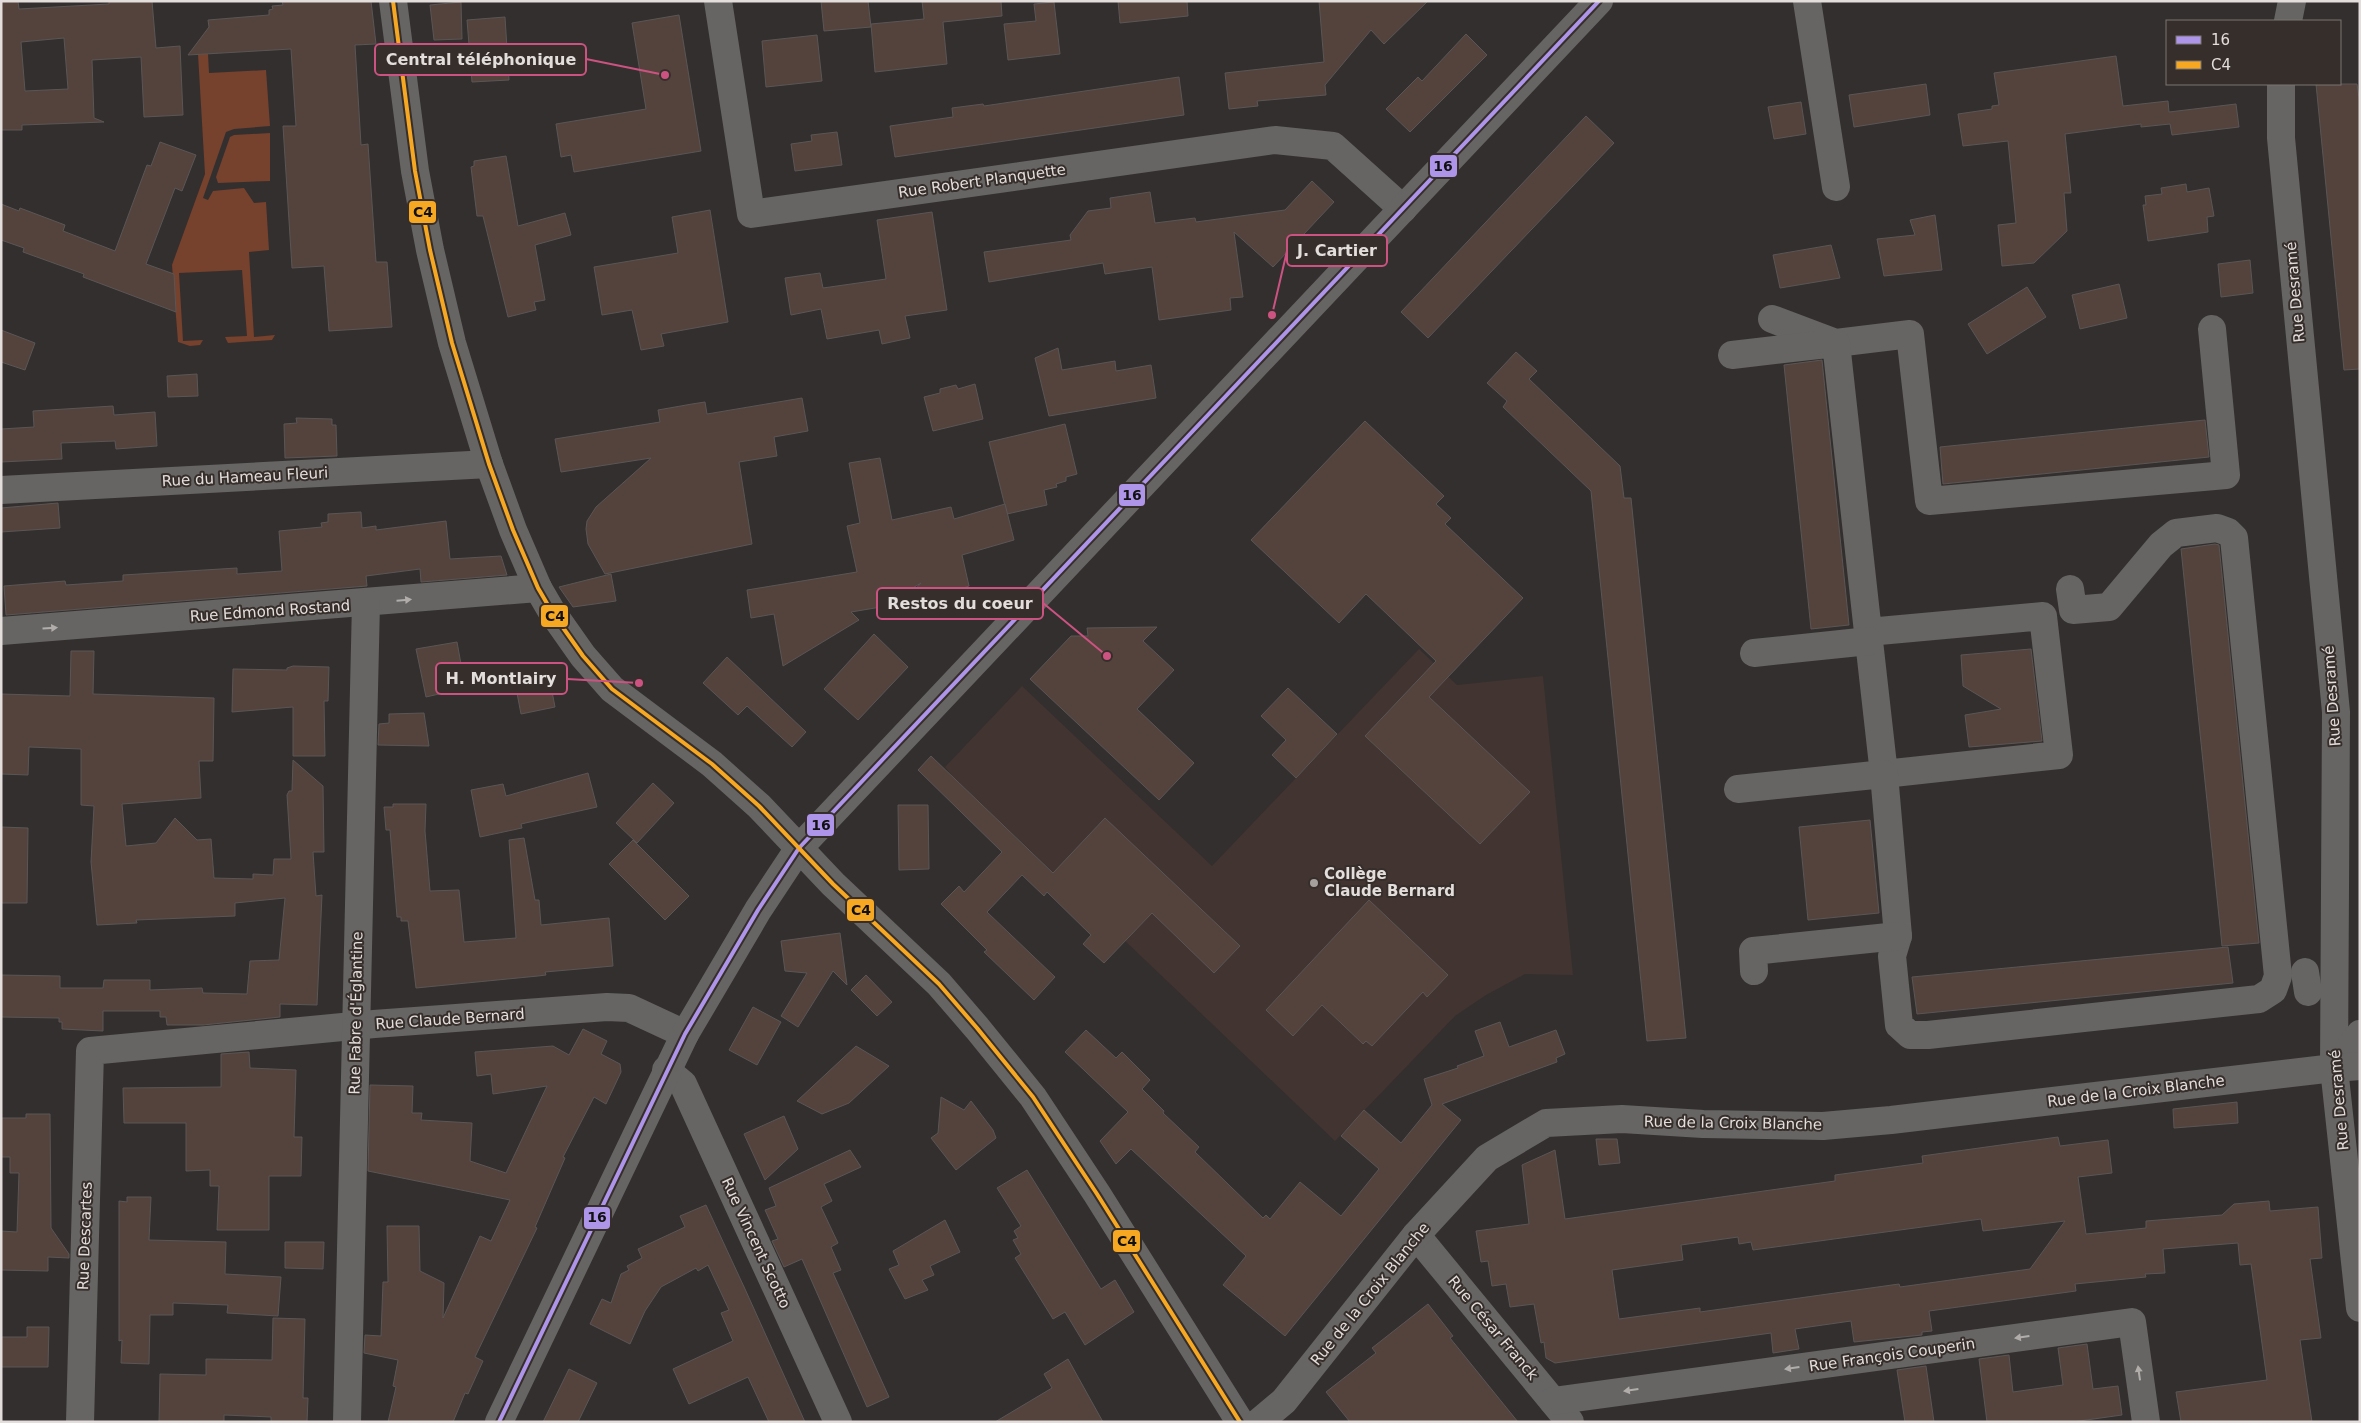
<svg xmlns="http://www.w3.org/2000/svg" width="2361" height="1423" font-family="'DejaVu Sans',sans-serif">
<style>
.built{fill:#423430}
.green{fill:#76412d}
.building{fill:#54433d;stroke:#5a5655;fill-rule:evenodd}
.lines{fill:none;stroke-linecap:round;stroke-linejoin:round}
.minor{stroke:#666564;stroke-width:28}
.bus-1-casing{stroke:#362e2b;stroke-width:8}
.bus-2-casing{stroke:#362e2b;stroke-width:8}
.bus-1{stroke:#ae95ea;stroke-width:4}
.bus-2{stroke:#f7a823;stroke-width:4}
.oneway{fill:#b1adab}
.poi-dot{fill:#a5a09e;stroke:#362e2b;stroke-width:2}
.labels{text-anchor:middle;stroke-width:4;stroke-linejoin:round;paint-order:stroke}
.street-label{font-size:15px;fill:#e3dddb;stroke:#362e2b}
.poi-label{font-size:15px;font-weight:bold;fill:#e3dddb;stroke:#362e2b;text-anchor:start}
.leader{fill:none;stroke:#cc5381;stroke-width:2}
.callout-dot{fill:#cc5381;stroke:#362e2b;stroke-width:2}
.callout{fill:#362e2b;stroke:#cc5381;stroke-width:2}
.callout-label{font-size:16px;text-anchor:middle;font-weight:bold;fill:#e3dddb}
.line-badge{stroke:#362e2b;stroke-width:2}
.pale-badge-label{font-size:14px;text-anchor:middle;font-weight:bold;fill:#111}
</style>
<rect width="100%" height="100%" fill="#332f2e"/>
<polygon class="built" points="1419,649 1457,685 1543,676 1573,975 1525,974 1486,995 1455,1016 1335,1141 953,777 945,767 1022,686 1212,866"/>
<g class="green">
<polygon points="198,54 208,54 209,73 266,70 270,126 234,129 226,132 203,198 208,200 213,191 244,188 254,203 266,202 269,250 249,252 254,337 275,335 272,340 228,343 225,337 247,336 242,270 179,273 183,341 203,340 200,345 190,346 178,342 172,265 205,174"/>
<polygon points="270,133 270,181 218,183 216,177 230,137 234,135"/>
</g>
<g class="building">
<path d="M1 1H18L19 9 109 4V1H152L156 48 180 46 183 115 144 117 141 57 92 60 94 118 104 122 22 125V130H1ZM64 38 68 89 25 91 21 42Z"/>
<polygon points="282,1 371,1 376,44 355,45 361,145 368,144 376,262 387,262 392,327 329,331 324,266 292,268 283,126 296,126 291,49 188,55 209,27 208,20 269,15 269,10 273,9 272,6 283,5"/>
<polygon points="821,1 868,1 871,27 824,31"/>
<polygon points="922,1 1001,1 1002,16 943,22 947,64 875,72 871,24 924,19"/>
<polygon points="1118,1 1187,1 1188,16 1120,23"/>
<polygon points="1319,1 1428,1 1384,44 1371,30 1325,85 1326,95 1257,101 1258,106 1229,109 1225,73 1324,62"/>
<polygon points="461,2 462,39 434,40 430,5"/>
<polygon points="1054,2 1060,54 1008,60 1004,24 1036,21 1034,4"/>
<polygon points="679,15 701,151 574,172 571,155 561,157 556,124 646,109 632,23"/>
<polygon points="505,17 509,80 472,82 467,20"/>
<polygon points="1466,34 1487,55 1410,132 1386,109 1418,77 1422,81"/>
<polygon points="817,35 822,81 766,87 762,41"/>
<polygon points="2116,56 2123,106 2168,101 2169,112 2236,104 2239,127 2172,135 2170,124 2141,127 2141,124 2065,134 2071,193 2064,193 2067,231 2034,263 2002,266 1998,225 2016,223 2008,141 1963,146 1958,114 1992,109 1992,106 1999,105 1994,73"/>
<polygon points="1179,77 1184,115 895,157 890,126 953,117 952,108 983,104 984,106"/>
<polygon points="1926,84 1930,115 1854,127 1849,95"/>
<polygon points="2316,84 2357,84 2360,104 2360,369 2344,370"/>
<polygon points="1801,102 1806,134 1774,139 1768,107"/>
<polygon points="1586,116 1614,143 1428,338 1401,312"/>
<polygon points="837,132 842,165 795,171 791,144 812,141 811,135"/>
<polygon points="160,142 196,155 182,191 175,188 146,264 174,274 176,312 83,277 84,274 23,252 24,248 1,240 1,204 19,211 20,208 65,225 63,231 115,251 147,165 151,166"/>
<polygon points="506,156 518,226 565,213 571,235 535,245 545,300 534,302 536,310 508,317 483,216 477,216 471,167 474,166 474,161"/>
<polygon points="1312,181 1334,202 1273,267 1234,232 1243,297 1230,298 1231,310 1159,320 1152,267 1105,274 1103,263 989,282 984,252 1071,240 1070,235 1088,211 1111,208 1110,198 1150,192 1155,223 1195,218 1196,222 1285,210"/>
<polygon points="2186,184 2187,192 2209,188 2214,216 2207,217 2208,232 2148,241 2143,205 2146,205 2145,196 2162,194 2161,188"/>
<polygon points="710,210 728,322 661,334 664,346 641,350 632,310 602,315 594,267 678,253 672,217"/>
<polygon points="932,212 947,310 905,316 910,338 882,344 879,330 827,339 821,309 791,315 785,278 820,273 823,288 886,279 877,220"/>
<polygon points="1935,215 1942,270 1884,276 1877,239 1915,235 1910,220"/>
<polygon points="1831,245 1840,278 1780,288 1773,255"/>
<polygon points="2250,260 2253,293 2221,297 2218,264"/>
<polygon points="2119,284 2127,318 2080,329 2072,295"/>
<polygon points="2027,287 2046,317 1987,354 1968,324"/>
<polygon points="1,330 35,343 25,370 1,362"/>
<polygon points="1058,348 1062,370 1115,361 1116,371 1151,365 1156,398 1049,416 1035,358"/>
<polygon points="1516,352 1537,371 1529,379 1620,466 1624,498 1631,498 1686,1038 1647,1041 1591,491 1503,407 1507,401 1487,383"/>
<polygon points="1822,360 1849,625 1811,629 1784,365"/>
<polygon points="197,374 198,396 168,397 167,376"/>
<polygon points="975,384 983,419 933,431 924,397 940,393 940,389 956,385 958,389"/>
<polygon points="802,398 808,431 774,437 777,456 739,462 752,544 605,574 588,544 586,529 587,521 596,507 651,458 561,472 555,439 660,422 658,410 692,404 705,402 707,414"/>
<polygon points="113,406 114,415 155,412 157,446 116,449 115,441 61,443 62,459 1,462 1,429 34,427 33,411"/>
<polygon points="296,418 332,419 332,425 336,425 337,456 285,458 284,424 297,423"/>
<polygon points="2205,420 2209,457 1943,484 1940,447"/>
<polygon points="1365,421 1444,496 1436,504 1451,518 1445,524 1523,598 1429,697 1530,792 1480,844 1365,736 1436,661 1366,594 1339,623 1251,540"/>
<polygon points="1065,424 1077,474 1066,477 1066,481 1056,484 1057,487 1044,490 1047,505 1007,514 989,442"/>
<polygon points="880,458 892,520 951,507 954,519 1005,504 1014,540 962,555 969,586 963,588 963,593 903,603 921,583 881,607 851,612 859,620 783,666 774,614 751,618 747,590 857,572 847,526 860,523 849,463"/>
<polygon points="58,503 60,528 1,532 1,508"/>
<polygon points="361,512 362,528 376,526 376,530 446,521 450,559 501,556 507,575 421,582 420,569 366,576 367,586 6,615 4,586 65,581 66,585 123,581 123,575 237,568 237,574 282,571 279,531 322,527 321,523 328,522 328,514"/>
<polygon points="2215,544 2219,545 2259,943 2222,946 2181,549"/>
<polygon points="611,574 616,601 573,607 559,587"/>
<polygon points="1157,627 1143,641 1174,670 1137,709 1194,763 1159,800 1030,679 1071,636 1088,636 1087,628"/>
<polygon points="874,634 908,667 858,720 824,689"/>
<polygon points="457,642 461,664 448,666 452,691 426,697 416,649"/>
<polygon points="2031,649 2042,741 1969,747 1965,715 2001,709 1963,686 1961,655"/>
<polygon points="71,651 94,651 93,694 214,698 213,761 199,761 201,798 122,804 126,846 156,843 175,818 197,840 211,839 214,878 253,879 253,874 273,875 274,859 291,859 287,795 289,791 292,791 293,760 323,786 324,852 313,852 316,896 322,895 317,1005 280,1004 280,1017 203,1025 167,1025 166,1017 160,1017 160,1011 103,1011 103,1031 62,1029 62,1022 59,1022 59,1018 1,1017 1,975 60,976 60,988 103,988 104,980 150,980 150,990 202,988 203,993 247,994 250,961 279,960 285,898 235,903 235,916 136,920 137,923 97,925 91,862 94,806 81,805 81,749 29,747 28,775 1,774 1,694 70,696"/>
<polygon points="727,657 806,732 792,747 747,706 738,715 703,683"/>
<polygon points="293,666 329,667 328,701 324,701 325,756 293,756 293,707 232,712 233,669 287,670 287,668"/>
<polygon points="550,681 555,707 521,714 516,688"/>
<polygon points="1288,688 1337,734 1296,778 1272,755 1286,740 1261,716"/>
<polygon points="424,713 429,746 378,745 379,724 389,723 389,714"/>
<polygon points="931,756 1053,873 1105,818 1240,946 1214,973 1152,913 1104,963 1083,944 1091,935 1047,892 1044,896 1022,875 987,912 1055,977 1034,1000 984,952 987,950 941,904 959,886 964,892 1002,852 918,770"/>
<polygon points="588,773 597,807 521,824 522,828 480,837 471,790 503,784 506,796"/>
<polygon points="653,783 674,803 637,843 616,823"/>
<polygon points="393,804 426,804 425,831 430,891 459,890 464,942 516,938 509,840 524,838 535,900 539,900 541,925 609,918 613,966 545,972 546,975 538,976 416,988 408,921 401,921 401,917 397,917 390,830 386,830 384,807 393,807"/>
<polygon points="898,805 928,805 929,869 899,870"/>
<polygon points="1870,820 1879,913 1808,920 1799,827"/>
<polygon points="1,827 28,828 27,903 1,903"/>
<polygon points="633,840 689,896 665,920 609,864"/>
<polygon points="1369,900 1448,975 1427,997 1423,992 1372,1046 1366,1041 1363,1044 1322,1005 1293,1036 1266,1010"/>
<polygon points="840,933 847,985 833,971 798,1027 781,1016 807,973 785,971 781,941"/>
<polygon points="2228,947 2233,983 1917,1014 1912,977"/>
<polygon points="866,975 892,1002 877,1016 851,990"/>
<polygon points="753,1007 781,1022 757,1065 729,1050"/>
<polygon points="1500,1022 1509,1047 1556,1030 1565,1054 1556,1058 1557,1062 1442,1104 1461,1120 1285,1336 1223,1285 1246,1256 1131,1149 1116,1164 1100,1141 1128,1112 1065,1052 1086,1030 1116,1058 1122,1052 1150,1080 1142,1089 1164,1111 1163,1113 1199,1147 1195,1152 1263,1218 1266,1215 1270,1219 1300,1182 1341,1216 1379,1169 1341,1136 1364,1110 1401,1143 1432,1105 1424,1079 1458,1068 1457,1066 1484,1056 1475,1031"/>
<polygon points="583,1029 607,1041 601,1054 620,1064 621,1072 606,1104 594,1097 563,1157 565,1158 535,1227 537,1228 475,1357 483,1361 468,1394 465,1393 453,1422 388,1422 396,1387 393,1386 398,1360 364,1353 365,1335 381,1336 383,1282 388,1282 387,1226 419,1226 420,1271 444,1283 443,1318 480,1236 491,1241 510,1200 368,1171 370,1085 413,1086 412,1113 422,1113 421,1120 472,1123 470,1161 506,1173 547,1086 493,1094 491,1074 477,1076 475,1052 553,1046 569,1055"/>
<polygon points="856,1046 889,1066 849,1103 822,1114 797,1101"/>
<polygon points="249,1052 250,1068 296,1070 294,1137 302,1137 301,1176 269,1176 269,1230 217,1230 219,1186 210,1186 210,1170 186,1171 186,1123 124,1123 123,1088 221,1087 221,1054"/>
<polygon points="941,1097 964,1110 971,1101 993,1130 996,1138 956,1170 931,1138 938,1133"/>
<polygon points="2237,1102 2238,1123 2174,1128 2173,1109"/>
<polygon points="26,1114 50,1114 51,1228 69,1254 69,1258 48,1257 48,1271 1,1270 1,1231 17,1232 19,1173 10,1173 10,1157 1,1157 1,1118 26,1118"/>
<polygon points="784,1116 798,1149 765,1180 744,1134"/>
<path d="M2058 1137 2060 1146 2108 1140 2112 1173 2078 1177 2086 1234 2146 1228V1221L2222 1215 2234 1204 2269 1201 2270 1211 2318 1207 2322 1258 2310 1259 2321 1338 2300 1340 2312 1422H2181L2176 1392 2267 1380 2251 1264 2240 1265 2238 1243 2163 1249 2165 1273 2145 1274 2146 1277 2075 1284 2076 1291 1929 1311 1932 1331 1922 1332V1335L1854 1342 1851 1321 1795 1329 1799 1349 1773 1353 1771 1333 1555 1363 1546 1358 1544 1342 1541 1343 1534 1304 1510 1307 1506 1284 1492 1286 1488 1261 1481 1262 1476 1231 1529 1224 1522 1165 1555 1150 1565 1219 1835 1181V1175L1923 1163 1922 1156ZM1981 1219 1983 1231 2065 1221 2030 1269 1900 1287 1899 1284 1700 1312V1308L1619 1319 1612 1270 1683 1260 1681 1245 1738 1237 1739 1244 1751 1242 1753 1250Z"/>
<polygon points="1596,1139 1617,1139 1620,1163 1599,1165"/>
<polygon points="850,1150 861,1167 824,1184 832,1201 821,1207 838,1243 831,1247 841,1270 833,1273 889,1397 867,1407 802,1259 784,1267 772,1241 778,1239 765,1210 776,1206 769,1188"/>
<polygon points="1027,1170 1101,1289 1115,1280 1134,1312 1085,1345 1065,1312 1053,1319 1015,1258 1021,1254 1013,1240 1018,1238 1014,1231 1021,1226 997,1188"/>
<polygon points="127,1197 151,1197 149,1240 226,1242 225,1274 281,1277 278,1316 227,1313 228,1305 173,1303 173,1315 150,1315 149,1364 121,1363 122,1340 119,1341 119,1201 127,1202"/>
<polygon points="706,1205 745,1289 805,1422 769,1422 748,1377 689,1404 673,1369 733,1341 721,1313 729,1310 708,1265 698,1271 696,1268 661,1287 645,1311 630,1344 590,1324 602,1299 611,1303 621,1274 629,1270 627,1266 642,1258 638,1249 685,1227 680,1216"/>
<polygon points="945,1220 960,1252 930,1266 934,1275 922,1280 928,1290 905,1299 889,1269 899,1265 893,1251"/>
<polygon points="285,1242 324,1242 323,1269 285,1268"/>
<polygon points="1428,1304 1453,1336 1450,1338 1518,1422 1350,1422 1326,1392 1376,1353 1372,1348"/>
<polygon points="273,1318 305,1319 303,1398 308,1398 307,1422 271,1422 271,1417 224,1415 224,1422 159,1422 160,1374 206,1375 206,1359 272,1360"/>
<polygon points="27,1327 49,1327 48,1367 1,1367 1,1337 27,1337"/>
<polygon points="2087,1344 2093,1389 2118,1386 2122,1415 2072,1422 1987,1422 1979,1359 2009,1355 2013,1392 2063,1385 2058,1348"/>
<polygon points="1068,1359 1103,1422 995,1422 1052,1388 1044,1374"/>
<polygon points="1926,1366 1934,1422 1905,1422 1897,1370"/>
<polygon points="569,1369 597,1383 578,1422 543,1422"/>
</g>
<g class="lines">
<g class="minor">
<polyline points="393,1 415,171 430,250 452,343 489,464 513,530 538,588 552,612 583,656 612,689 712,764 759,806 833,884 939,984 977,1028 1033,1097 1097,1194 1240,1422"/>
<polyline points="718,1 751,214 1275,140 1333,146 1403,209"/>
<polyline points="1807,1 1836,187"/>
<polyline points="2288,21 2292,1"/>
<polyline points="2281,84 2281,138 2336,712 2334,1068 2360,1308"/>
<polyline points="1772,319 1836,343 1910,334 1929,501 2226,475 2212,329"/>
<polyline points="1732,355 1836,343 1868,632 2043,616 2059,755 1884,774 1868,632"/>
<polyline points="1,490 489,464"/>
<polyline points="1,631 538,588"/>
<polyline points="1754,653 1869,641"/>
<polyline points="1738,789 1884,774 1898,936 1892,956 1899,1025 1910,1035 1928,1035 2259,999 2273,990 2278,976 2234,538 2228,532 2217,528 2176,533 2161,545 2109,607 2073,610 2070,589"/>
<polyline points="1754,971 1753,951 1898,936"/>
<polyline points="2305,972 2308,992"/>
<polyline points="2334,1068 2360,1034"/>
<polyline points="666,1070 683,1084 838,1422"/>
<polyline points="1416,1235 1570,1422"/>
<polyline points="1553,1401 2132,1322 2146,1422"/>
<polyline points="80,1422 90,1051 374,1024 607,1007 629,1008 685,1034"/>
<polyline points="347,1422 366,603"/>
<polyline points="499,1422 685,1034 758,910 799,848 1599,1"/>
<polyline points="1259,1422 1284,1401 1416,1235 1487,1158 1546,1123 1622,1119 1703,1124 1823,1126 1891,1120 2334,1068 2360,1066"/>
</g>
<g class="bus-1-casing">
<polyline id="bus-1" points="499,1422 685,1034 758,910 799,848 1599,1"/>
</g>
<g class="bus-2-casing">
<polyline id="bus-2" points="393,1 415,171 430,250 452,343 489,464 513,530 538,588 552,612 583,656 612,689 712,764 759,806 833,884 939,984 977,1028 1033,1097 1097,1194 1240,1422"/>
</g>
<use href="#bus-1" class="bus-1"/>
<use href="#bus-2" class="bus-2"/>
</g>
<defs><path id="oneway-solid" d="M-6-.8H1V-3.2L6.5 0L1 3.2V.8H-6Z" transform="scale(1.25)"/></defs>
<g class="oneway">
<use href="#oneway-solid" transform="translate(404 600) rotate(-5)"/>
<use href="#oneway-solid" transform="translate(50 628) rotate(-4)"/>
<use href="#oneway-solid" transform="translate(2022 1337) rotate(172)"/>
<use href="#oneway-solid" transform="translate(1792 1368) rotate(172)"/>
<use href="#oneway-solid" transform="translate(2139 1373) rotate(-98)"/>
<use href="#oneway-solid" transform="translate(1631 1390) rotate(172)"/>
</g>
<circle class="poi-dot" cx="1314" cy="883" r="5"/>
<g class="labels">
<g class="street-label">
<text transform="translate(982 181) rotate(-8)" y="5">Rue Robert Planquette</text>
<text transform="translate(2295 292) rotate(-95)" y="5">Rue Desramé</text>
<text transform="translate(245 477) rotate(-3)" y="5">Rue du Hameau Fleuri</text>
<text transform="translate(270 611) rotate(-4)" y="5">Rue Edmond Rostand</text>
<text transform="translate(2332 696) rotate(-94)" y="5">Rue Desramé</text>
<text transform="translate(356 1013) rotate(-89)" y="5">Rue Fabre d'Églantine</text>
<text transform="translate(450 1019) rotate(-4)" y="5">Rue Claude Bernard</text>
<text transform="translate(2136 1091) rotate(-7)" y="5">Rue de la Croix Blanche</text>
<text transform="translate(2339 1100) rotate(-95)" y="5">Rue Desramé</text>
<text transform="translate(1733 1123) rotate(1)" y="5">Rue de la Croix Blanche</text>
<text transform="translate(85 1236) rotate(-88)" y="5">Rue Descartes</text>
<text transform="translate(756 1243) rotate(65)" y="5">Rue Vincent Scotto</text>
<text transform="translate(1370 1294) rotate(-51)" y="5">Rue de la Croix Blanche</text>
<text transform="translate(1493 1328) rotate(50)" y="5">Rue César Franck</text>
<text transform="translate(1892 1355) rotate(-8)" y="5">Rue François Couperin</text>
</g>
<g class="poi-label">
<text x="1324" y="879">Collège<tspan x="1324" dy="17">Claude Bernard</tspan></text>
</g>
</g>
<path class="leader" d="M665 75L586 59M1272 315L1287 251M1107 656L1043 603M639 683L567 679"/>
<g class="callout-dot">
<circle cx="665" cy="75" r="5"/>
<circle cx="1272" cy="315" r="5"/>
<circle cx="1107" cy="656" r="5"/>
<circle cx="639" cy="683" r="5"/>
</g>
<g class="callout">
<rect x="375" y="44" width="211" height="31" rx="5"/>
<rect x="1287" y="235" width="100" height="31" rx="5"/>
<rect x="877" y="588" width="166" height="31" rx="5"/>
<rect x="436" y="663" width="131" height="31" rx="5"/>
</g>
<g class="callout-label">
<text x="481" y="65">Central téléphonique</text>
<text x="1337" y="256">J. Cartier</text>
<text x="960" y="609">Restos du coeur</text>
<text x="501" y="684">H. Montlairy</text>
</g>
<g class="line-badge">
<rect x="1429" y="154" width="29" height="24" rx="5" fill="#ae95ea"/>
<rect x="408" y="200" width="29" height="24" rx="5" fill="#f7a823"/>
<rect x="1118" y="483" width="28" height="24" rx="5" fill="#ae95ea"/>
<rect x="540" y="604" width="29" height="24" rx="5" fill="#f7a823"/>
<rect x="806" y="813" width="29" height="24" rx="5" fill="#ae95ea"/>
<rect x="846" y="898" width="29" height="24" rx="5" fill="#f7a823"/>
<rect x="583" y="1206" width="28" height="24" rx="5" fill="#ae95ea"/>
<rect x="1112" y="1229" width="29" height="24" rx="5" fill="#f7a823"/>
</g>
<g class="pale-badge-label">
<text x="1443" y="171">16</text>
<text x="423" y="217">C4</text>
<text x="1132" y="500">16</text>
<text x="555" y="621">C4</text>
<text x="821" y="830">16</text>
<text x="861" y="915">C4</text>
<text x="597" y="1222">16</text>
<text x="1127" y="1246">C4</text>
</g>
<rect width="2361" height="1423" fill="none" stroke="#e3dddb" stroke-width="5"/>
<rect x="2166" y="20" width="175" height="65" fill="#362e2b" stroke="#7b7471"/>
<rect x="2176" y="36" width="25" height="8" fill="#ae95ea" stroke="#7b7471"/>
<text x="2211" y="45" font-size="15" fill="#e3dddb">16</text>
<rect x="2176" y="61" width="25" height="8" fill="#f7a823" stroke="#7b7471"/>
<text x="2211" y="70" font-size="15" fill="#e3dddb">C4</text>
</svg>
